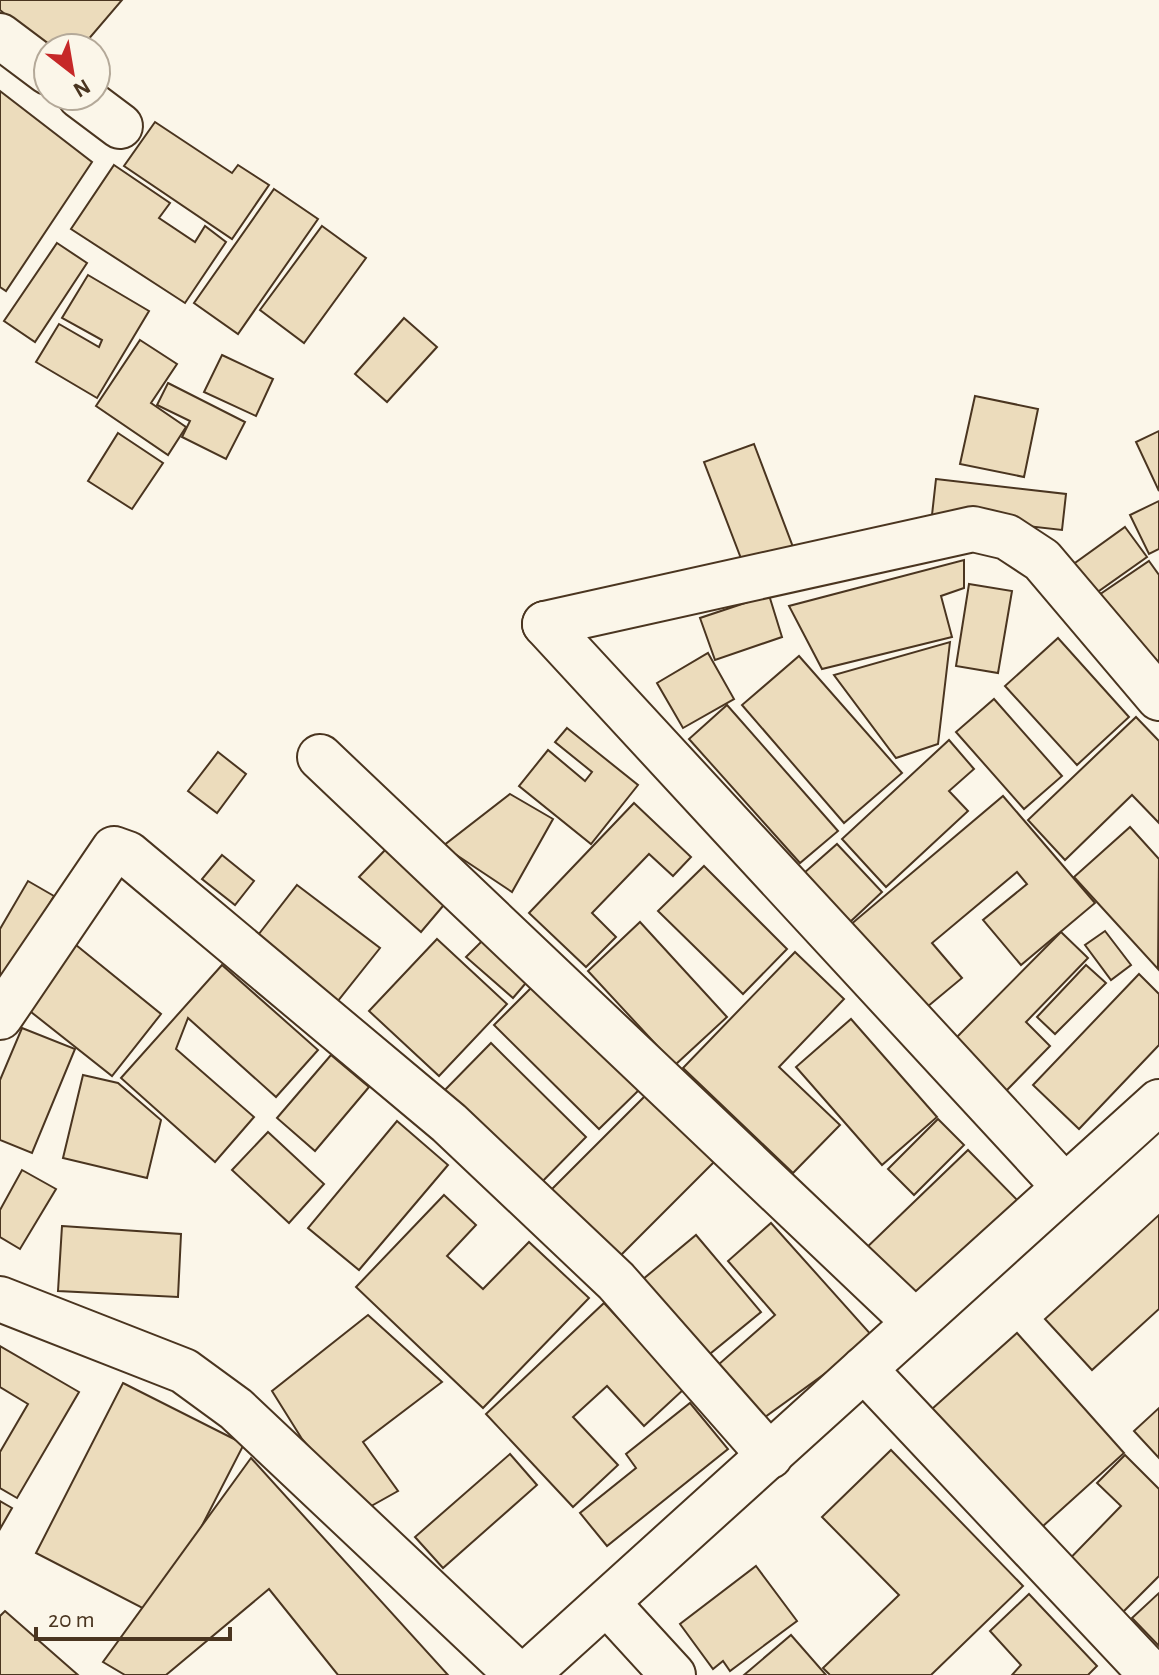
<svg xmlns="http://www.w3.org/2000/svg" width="1159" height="1675" font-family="'Alegreya Sans',sans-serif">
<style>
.building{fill:#ecdcbc;stroke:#4a3520;stroke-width:2}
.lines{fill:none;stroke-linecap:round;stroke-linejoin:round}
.minor-casing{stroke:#4a3520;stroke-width:48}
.minor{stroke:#fbf6e9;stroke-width:44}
</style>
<rect width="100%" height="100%" fill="#fbf6e9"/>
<g class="building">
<polygon points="0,0 122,0 81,48 48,50 0,10"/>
<polygon points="0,91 92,162 6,291 0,287"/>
<polygon points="155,122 232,173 238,165 269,185 232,239 124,166"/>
<polygon points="114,165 170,203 159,218 195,242 205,226 226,242 185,303 71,229"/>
<polygon points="274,189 318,219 238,334 194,303"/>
<polygon points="322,226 366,258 304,343 260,310"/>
<polygon points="57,243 87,263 35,342 4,321"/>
<polygon points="88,275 149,311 97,398 36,362 59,324 99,347 102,340 62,318"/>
<polygon points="404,318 437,347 387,402 355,374"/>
<polygon points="140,340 177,364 151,403 186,427 168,455 96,406"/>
<polygon points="222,355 273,379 256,416 204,392"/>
<polygon points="168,383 245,422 226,459 182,437 190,421 157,405"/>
<polygon points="975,396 1038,409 1024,477 960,464"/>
<polygon points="1159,431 1159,491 1136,442"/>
<polygon points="118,433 163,463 132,509 88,481"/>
<polygon points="754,444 796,555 747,574 704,462"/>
<polygon points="936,479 1066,494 1062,530 932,515"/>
<polygon points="1159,501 1159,549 1149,554 1130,515"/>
<polygon points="1125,527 1147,557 1089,598 1068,568"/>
<polygon points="964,560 964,588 941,596 952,637 822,669 789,606"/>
<polygon points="1149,561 1159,575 1159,692 1093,599"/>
<polygon points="969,584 1012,591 998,673 956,666"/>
<polygon points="769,595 782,637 715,660 700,618"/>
<polygon points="1058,638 1129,717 1077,765 1005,686"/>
<polygon points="950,642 938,744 896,758 834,675"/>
<polygon points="708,653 734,699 683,728 657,683"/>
<polygon points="799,656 902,773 844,823 742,705"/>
<polygon points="994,699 1062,776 1024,809 956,732"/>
<polygon points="727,705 838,831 800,863 689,739"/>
<polygon points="1136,717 1159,741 1159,823 1132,795 1065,860 1028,820"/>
<polygon points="567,728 638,785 591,844 519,786 548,750 585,781 592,772 555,742"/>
<polygon points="949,740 974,769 949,791 968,811 886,887 842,839"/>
<polygon points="218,752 246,774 217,813 188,791"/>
<polygon points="510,794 553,819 512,892 443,846"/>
<polygon points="1003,796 1095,903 1021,965 983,920 1027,884 1017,872 932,943 962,978 915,1017 843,931"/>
<polygon points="634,803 691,857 673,876 649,854 592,913 616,937 586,967 529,913"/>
<polygon points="1130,827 1159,859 1158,969 1074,877"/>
<polygon points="837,844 882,892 850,922 804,873"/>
<polygon points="388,847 448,900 421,932 359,877"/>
<polygon points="222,855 254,881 235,905 202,879"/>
<polygon points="704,866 787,949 743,994 658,911"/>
<polygon points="28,881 54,896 0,989 0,929"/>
<polygon points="297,885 380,948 337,1002 255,939"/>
<polygon points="640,922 727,1017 675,1065 588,971"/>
<polygon points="1105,931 1131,965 1111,980 1085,945"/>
<polygon points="1061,932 1088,958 1026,1022 1050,1046 1005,1092 953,1041"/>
<polygon points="486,937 531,977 513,998 466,957"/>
<polygon points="437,939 507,1004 439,1076 369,1011"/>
<polygon points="76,945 161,1014 112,1076 26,1008"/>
<polygon points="795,952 844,999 779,1067 840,1125 793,1173 683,1068"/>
<polygon points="222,965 318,1050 276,1097 188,1018 176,1049 254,1117 215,1162 121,1078"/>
<polygon points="1086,965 1106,983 1055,1034 1037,1017"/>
<polygon points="1139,974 1159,994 1159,1045 1079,1129 1033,1085"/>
<polygon points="535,984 641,1088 599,1129 494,1025"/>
<polygon points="851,1019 937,1117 882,1165 796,1067"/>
<polygon points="22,1028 75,1049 32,1153 0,1140 0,1080"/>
<polygon points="491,1043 586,1137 532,1192 437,1098"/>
<polygon points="331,1055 369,1087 315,1151 277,1118"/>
<polygon points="83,1075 118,1083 161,1120 147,1178 63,1158"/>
<polygon points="647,1094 714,1162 613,1263 546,1195"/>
<polygon points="938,1119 964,1145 914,1195 888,1169"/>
<polygon points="397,1121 448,1165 359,1270 308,1228"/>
<polygon points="268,1132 324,1184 289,1223 232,1170"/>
<polygon points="968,1150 1023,1206 917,1309 861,1253"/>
<polygon points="22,1170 56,1189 20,1249 0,1237 0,1210"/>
<polygon points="444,1195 476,1225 447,1256 483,1289 529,1242 589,1298 483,1408 356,1287"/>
<polygon points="1159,1215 1159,1309 1092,1370 1045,1319"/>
<polygon points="771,1223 874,1338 754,1425 710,1372 775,1315 728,1261"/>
<polygon points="62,1226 181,1234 178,1297 58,1291"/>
<polygon points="696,1235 761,1312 700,1362 636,1285"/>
<polygon points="604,1303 684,1389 644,1426 607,1386 573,1417 618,1465 573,1507 486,1414"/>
<polygon points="368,1315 442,1382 363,1442 398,1491 364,1510 302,1439 272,1391"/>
<polygon points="1017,1333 1124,1453 1022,1545 914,1425"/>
<polygon points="0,1346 79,1392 17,1498 0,1488 0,1452 28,1404 0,1387"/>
<polygon points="123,1383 244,1444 156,1615 36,1553"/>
<polygon points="690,1403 728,1449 607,1546 580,1513 636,1468 626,1454"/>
<polygon points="1159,1408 1159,1458 1134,1431"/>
<polygon points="891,1450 1023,1586 931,1675 830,1675 823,1668 899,1595 822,1517"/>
<polygon points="510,1454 537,1485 443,1568 415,1537"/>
<polygon points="1125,1455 1159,1489 1159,1576 1109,1626 1055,1574 1121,1506 1097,1483"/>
<polygon points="251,1458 448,1675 338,1675 269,1589 166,1675 125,1675 103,1662"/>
<polygon points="0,1501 12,1508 0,1529"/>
<polygon points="756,1566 797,1621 730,1671 723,1661 713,1669 680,1624"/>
<polygon points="1159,1593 1159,1646 1132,1618"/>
<polygon points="1029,1594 1097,1666 1088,1675 1012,1675 1021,1665 990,1631"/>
<polygon points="5,1611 78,1675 0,1675 0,1616"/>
<polygon points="791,1635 826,1675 744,1675"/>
</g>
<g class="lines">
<g class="minor-casing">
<g id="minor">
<polyline points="0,36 48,72"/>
<polyline points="80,96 120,126"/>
<polyline points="545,624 1064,1186"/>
<polyline points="545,624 973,529 1007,537 1042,560 1159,698"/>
<polyline points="320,757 915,1322"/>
<polyline points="0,1017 114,849 128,854 449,1123 616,1281 770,1456"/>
<polyline points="0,1299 184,1371 236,1409 518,1675"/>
<polyline points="864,1369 1152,1675"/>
<polyline points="607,1603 673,1675"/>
<polyline points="526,1675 1159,1102"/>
</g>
</g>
<use href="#minor" class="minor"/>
</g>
<g transform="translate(72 72) rotate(149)"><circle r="38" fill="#fbf6e9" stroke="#b4a999" stroke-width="2"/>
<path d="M0-6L14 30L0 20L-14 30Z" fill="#c62828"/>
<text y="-12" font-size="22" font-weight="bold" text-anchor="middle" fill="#4a3520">N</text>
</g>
<path d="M36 1627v12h194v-12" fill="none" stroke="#4a3520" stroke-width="4"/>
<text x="48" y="1627" font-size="24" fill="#4a3520" stroke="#fbf6e9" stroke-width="6" paint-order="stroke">20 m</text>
</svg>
